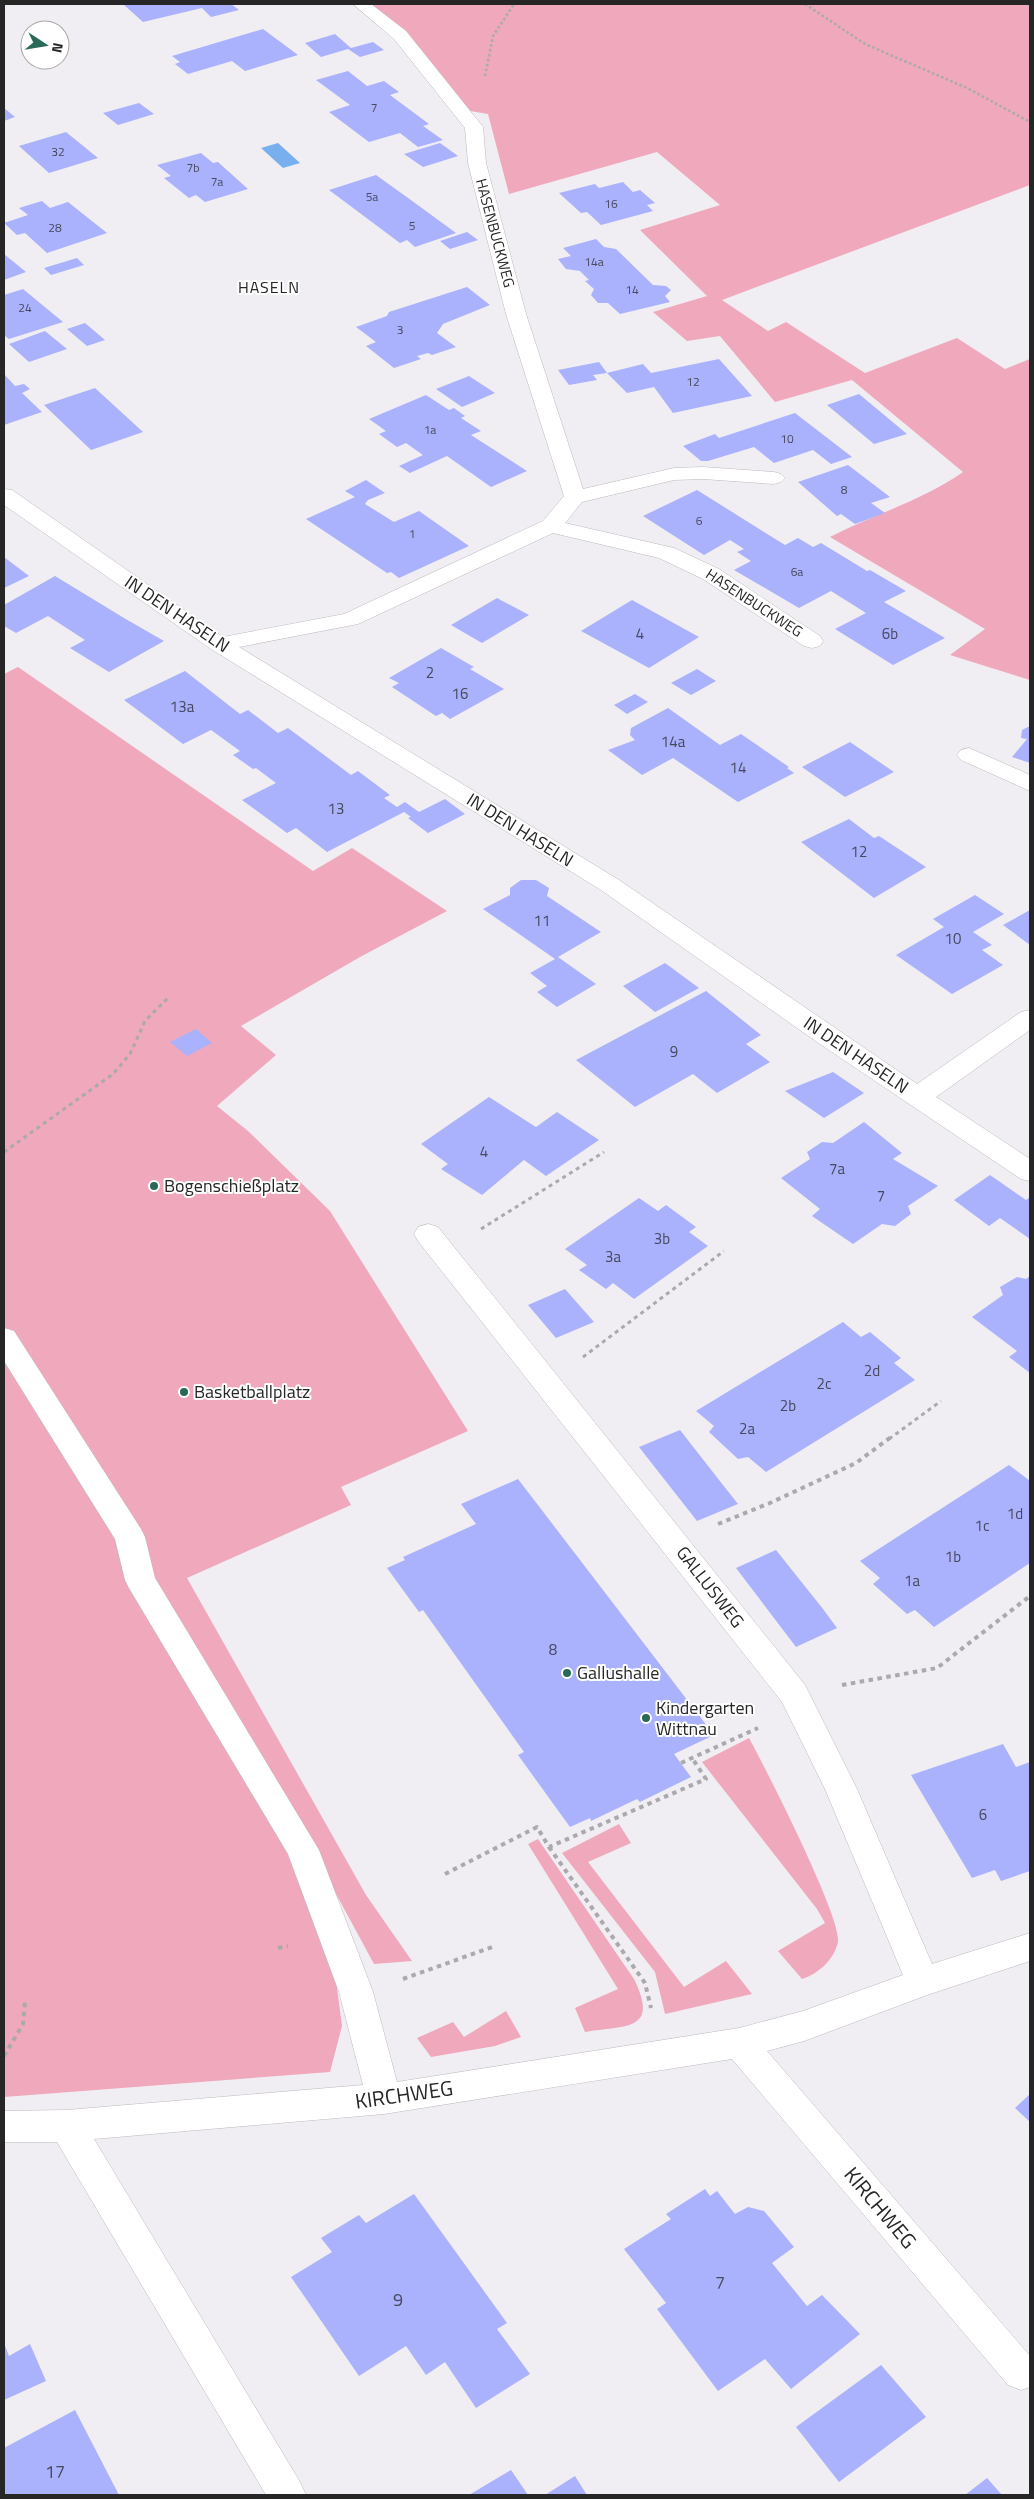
<svg xmlns="http://www.w3.org/2000/svg" width="1034" height="2499" font-family="'Titillium Web',sans-serif">
<style>
.green{fill:#f0a8bc}
.water{fill:#78afee}
.building{fill:#aab1fd}
.lines{fill:none;stroke-linecap:round;stroke-linejoin:round}
.minor-casing{stroke:#bcbabe;stroke-width:1}
.path-far2{stroke:#aaa9ac;stroke-width:2.5;stroke-dasharray:2.5 2.5;stroke-linecap:butt}
.path-far1{stroke:#aaa9ac;stroke-width:3;stroke-dasharray:4 4;stroke-linecap:butt}
.path{stroke:#aaa9ac;stroke-width:4;stroke-dasharray:4.5 4.5;stroke-linecap:butt}
.minor{fill:#fff;fill-rule:evenodd}
.poi-dot{fill:#296958;stroke:#fff;stroke-width:2}
.labels{text-anchor:middle;stroke-width:4;stroke-linejoin:round;paint-order:stroke}
.far-number-label{font-size:12px;fill:#47495c}
.far-street-label{font-size:15px;fill:#262627;stroke:#fff}
.number-label{font-size:15px;fill:#47495c}
.far-neighbourhood-label{font-size:16px;letter-spacing:1px;fill:#262627;stroke:#fff}
.street-label{font-size:18px;fill:#262627;stroke:#fff}
.poi-label{font-size:18px;fill:#262627;stroke:#fff;text-anchor:start}
.near-number-label{font-size:18px;fill:#47495c}
.near-street-label{font-size:21px;fill:#262627;stroke:#fff}
</style>
<rect width="100%" height="100%" fill="#f0eef3"/>
<g class="green">
<path d="M367 4H1030V185L722 300 768 331 786 322 865 373 957 338 1005 369 1030 359V680L950 655 985 629 830 537C873 515 923 500 963 472L852 380 775 402 720 336 687 341 653 312 707 296 640 230 720 205 657 152 509 194 488 114 470 111 405 30Z"/>
<polygon points="18,667 313,871 352,848 447,911 360,957 241,1026 276,1055 217,1106 248,1131 330,1211 468,1431 341,1487 351,1505 187,1578 366,1895 412,1961 374,1964 308,1842 335,1973 342,2026 330,2072 4,2097 4,674"/>
<path d="M749 1738C765 1767 842 1918 838 1942 834 1960 818 1974 802 1979L778 1951 825 1923 817 1909 702 1762Z"/>
<polygon points="619,1824 631,1843 588,1862 684,1987 726,1961 752,1994 665,2014 655,1972 562,1853"/>
<path d="M538 1839 634 1979C660 2032 625 2025 585 2032L575 2008 618 1989 528 1844Z"/>
<polygon points="506,2011 521,2037 495,2046 431,2057 417,2038 453,2022 464,2037"/>
</g>
<polygon class="water" points="278,143 300,163 283,168 261,148"/>
<g class="building">
<polygon points="123,4 231,4 239,10 211,17 202,8 143,22"/>
<polygon points="263,29 298,55 245,71 232,61 188,74 175,64 180,62 172,56"/>
<polygon points="335,34 351,48 373,42 384,50 360,57 348,49 321,57 305,43"/>
<polygon points="348,71 367,86 384,81 399,92 390,95 429,124 423,126 443,140 418,147 400,133 369,142 329,112 350,105 316,80"/>
<polygon points="139,103 154,114 118,125 103,113"/>
<polygon points="4,108 15,117 4,121"/>
<polygon points="66,132 98,158 49,173 19,146"/>
<polygon points="440,143 458,156 423,167 404,154"/>
<polygon points="201,153 213,163 218,162 248,189 205,202 196,195 189,198 164,178 171,176 157,165"/>
<polygon points="376,175 415,203 456,233 415,247 407,240 400,243 329,190"/>
<polygon points="623,182 633,192 640,190 655,203 647,205 653,211 601,225 587,212 581,213 559,193 595,184 599,188"/>
<polygon points="42,201 50,208 68,202 107,233 47,253 25,233 17,235 4,223 28,215 19,208"/>
<polygon points="467,232 478,240 450,249 440,241"/>
<polygon points="596,239 604,247 616,249 653,285 666,286 671,290 665,296 670,302 620,314 608,303 598,303 591,295 594,289 585,281 589,280 580,271 566,269 558,259 571,256 563,248"/>
<polygon points="4,254 26,272 4,280"/>
<polygon points="77,258 84,265 51,275 44,268"/>
<polygon points="467,287 490,305 443,324 437,333 456,347 432,355 428,353 417,356 421,359 394,368 366,346 376,342 356,327 387,316 389,312"/>
<polygon points="23,289 63,322 9,339 4,335 4,295"/>
<polygon points="85,323 105,340 87,346 67,329"/>
<polygon points="45,331 67,349 29,362 9,344"/>
<polygon points="719,359 752,396 673,413 654,387 627,393 607,373 643,364 651,373"/>
<polygon points="599,362 607,373 593,375 597,380 569,385 558,370"/>
<polygon points="4,374 15,386 24,384 30,389 22,393 42,412 4,425"/>
<polygon points="469,376 495,393 462,407 436,389"/>
<polygon points="95,388 143,432 91,450 44,405"/>
<polygon points="859,394 907,434 874,444 827,405"/>
<polygon points="426,395 449,410 454,408 465,416 461,418 481,431 471,435 527,471 491,487 447,456 410,473 399,466 423,455 406,443 397,447 379,434 386,431 369,419"/>
<polygon points="795,413 852,457 831,464 813,450 774,463 754,447 708,461 701,461 683,446 715,434 719,438"/>
<polygon points="848,465 890,497 871,503 885,513 855,524 841,514 837,516 798,482"/>
<polygon points="366,480 385,493 368,500 365,504 394,522 419,511 469,546 399,578 391,572 387,573 306,519 355,497 345,491"/>
<polygon points="697,490 785,545 798,538 813,547 821,543 867,571 870,570 906,591 884,602 945,638 893,665 835,629 866,613 831,591 799,608 734,570 751,561 737,552 744,549 730,540 704,555 643,516"/>
<polygon points="4,557 29,576 4,588"/>
<polygon points="55,576 124,618 164,641 109,672 70,648 85,640 48,616 16,633 4,626 4,605"/>
<polygon points="497,598 529,615 482,643 451,625"/>
<polygon points="632,600 699,637 649,668 581,631"/>
<polygon points="441,648 474,667 470,669 504,689 450,719 442,713 436,716 392,687 399,683 389,678"/>
<polygon points="697,669 716,681 691,695 671,683"/>
<polygon points="185,671 240,714 248,710 278,733 288,728 351,775 358,771 390,795 384,798 397,807 405,802 419,812 445,799 465,814 428,833 408,818 411,817 404,812 327,852 296,828 287,833 242,800 276,783 256,768 253,769 233,755 240,751 211,730 183,744 124,700"/>
<polygon points="635,694 648,702 627,714 614,705"/>
<polygon points="668,708 720,745 741,734 789,767 787,768 794,773 738,802 673,758 642,775 608,750 635,740 630,735 631,728"/>
<polygon points="1030,726 1030,763 1012,757 1027,739 1021,738 1022,730"/>
<polygon points="850,742 894,772 845,797 802,767"/>
<polygon points="849,819 874,838 879,836 926,867 874,898 801,842"/>
<polygon points="521,880 536,880 549,888 547,896 601,932 558,957 596,984 557,1007 537,992 547,986 530,973 555,959 483,909 510,895 510,888"/>
<polygon points="975,895 1004,914 973,932 992,945 982,950 1003,965 952,994 896,955 944,927 933,919"/>
<polygon points="1030,910 1030,945 1003,925"/>
<polygon points="665,963 699,988 655,1012 623,986"/>
<polygon points="706,991 761,1035 746,1044 770,1062 717,1093 693,1074 635,1107 576,1060"/>
<polygon points="196,1029 212,1043 187,1056 170,1042"/>
<polygon points="833,1072 864,1093 824,1118 785,1091"/>
<polygon points="489,1097 536,1127 557,1112 599,1140 546,1176 524,1160 482,1195 441,1169 448,1164 421,1144"/>
<polygon points="864,1122 902,1153 893,1159 938,1186 908,1206 911,1214 895,1226 882,1224 853,1244 812,1216 820,1209 781,1178 810,1159 807,1152 822,1142 833,1143"/>
<polygon points="990,1175 1026,1200 1030,1197 1030,1239 1000,1218 989,1226 954,1200"/>
<polygon points="639,1198 658,1211 666,1205 696,1227 689,1232 708,1246 634,1299 613,1283 606,1289 579,1270 587,1265 565,1249"/>
<polygon points="1030,1276 1030,1373 1009,1357 1017,1351 972,1317 1003,1295 1000,1287 1017,1277 1026,1279"/>
<polygon points="565,1289 594,1322 556,1338 528,1305"/>
<polygon points="843,1322 861,1337 870,1332 901,1358 894,1363 915,1380 766,1472 748,1457 738,1459 709,1432 714,1426 696,1411"/>
<polygon points="680,1430 723,1485 738,1504 697,1521 639,1447"/>
<polygon points="1009,1465 1030,1481 1030,1563 934,1627 915,1610 907,1614 873,1584 880,1578 860,1561"/>
<polygon points="518,1479 714,1735 674,1754 691,1777 640,1802 637,1799 591,1821 590,1818 570,1827 518,1755 524,1752 423,1610 419,1612 387,1568 405,1560 403,1557 476,1524 461,1504"/>
<polygon points="776,1550 823,1609 837,1628 796,1647 736,1568"/>
<polygon points="1003,1744 1016,1767 1030,1762 1030,1871 1001,1881 995,1870 972,1878 911,1775"/>
<polygon points="1030,2094 1030,2122 1015,2108"/>
<polygon points="705,2189 710,2196 717,2191 735,2214 748,2207 764,2211 794,2247 772,2263 807,2306 822,2295 860,2334 791,2389 765,2359 718,2391 657,2309 666,2303 624,2249 671,2219 666,2214"/>
<polygon points="414,2194 507,2323 497,2329 530,2374 476,2408 445,2362 426,2375 406,2346 359,2376 291,2277 332,2252 321,2238 359,2215 366,2223"/>
<polygon points="4,2343 9,2356 30,2344 46,2381 4,2400"/>
<polygon points="881,2365 926,2417 839,2482 796,2427"/>
<polygon points="75,2410 119,2495 4,2495 4,2448"/>
<polygon points="511,2470 528,2495 469,2495"/>
<polygon points="575,2476 587,2495 545,2495"/>
<polygon points="987,2478 1002,2495 965,2495"/>
</g>
<g class="lines">
<g class="minor-casing">
<g id="minor">
<polygon points="353,4 371,4 406,31 483,127 486,163 526,314 583,489 674,468 703,467 774,472 781,474 785,478 781,482 774,484 703,479 674,480 582,502 565,523 674,548 719,569 820,636 823,641 820,646 812,648 804,646 703,579 659,558 553,533 358,624 239,647 619,880 917,1084 1021,1012 1030,1010 1030,1030 936,1097 1030,1159 1030,1181 1021,1179 817,1042 601,890 211,649 4,505 4,489 12,490 223,637 344,614 543,521 564,496 506,314 468,163 465,128 394,39"/>
<polygon points="969,748 1030,775 1030,791 961,760 957,755 961,750"/>
<polygon points="428,1224 438,1227 805,1685 857,1789 932,1964 1030,1933 1030,1961 927,1995 804,2041 767,2051 1030,2356 1030,2387 1021,2390 1008,2385 732,2059 384,2114 94,2139 300,2482 306,2495 266,2495 57,2142 4,2142 4,2111 67,2110 363,2085 339,1992 288,1854 129,1588 125,1580 115,1539 4,1361 4,1328 14,1331 141,1529 145,1537 155,1578 319,1850 373,1992 397,2082 739,2028 803,2011 903,1975 825,1789 782,1702 418,1241 414,1234 418,1227"/>
</g>
</g>
<g class="path-far2">
<polyline points="805,4 865,44 967,88 1030,122"/>
<polyline points="485,76 493,36 514,4"/>
</g>
<g class="path-far1">
<polyline points="4,1152 113,1074 130,1054 145,1021 169,997"/>
<polyline points="481,1229 604,1152"/>
<polyline points="583,1357 724,1251"/>
<polyline points="889,1439 941,1401"/>
</g>
<g class="path">
<polyline points="718,1524 770,1503 856,1463 891,1437"/>
<polyline points="842,1685 937,1668 1030,1596"/>
<polyline points="681,1763 758,1728"/>
<polyline points="549,1847 645,1983 651,2008"/>
<polyline points="445,1874 537,1827 549,1847 706,1779 692,1758"/>
<polyline points="278,1948 288,1946"/>
<polyline points="403,1979 495,1946"/>
<polyline points="4,2056 23,2024 25,2002"/>
</g>
<use href="#minor" class="minor"/>
</g>
<g class="poi-dot">
<circle cx="154" cy="1186" r="5"/>
<circle cx="184" cy="1392" r="5"/>
<circle cx="567" cy="1673" r="5"/>
<circle cx="646" cy="1718" r="5"/>
</g>
<g class="labels">
<g class="far-number-label">
<text x="374" y="112">7</text>
<text x="58" y="156">32</text>
<text x="193" y="172">7b</text>
<text x="217" y="186">7a</text>
<text x="372" y="201">5a</text>
<text x="611" y="208">16</text>
<text x="412" y="230">5</text>
<text x="55" y="232">28</text>
<text x="594" y="266">14a</text>
<text x="632" y="294">14</text>
<text x="25" y="312">24</text>
<text x="400" y="334">3</text>
<text x="693" y="386">12</text>
<text x="430" y="434">1a</text>
<text x="787" y="443">10</text>
<text x="844" y="494">8</text>
<text x="699" y="525">6</text>
<text x="412" y="538">1</text>
<text x="797" y="576">6a</text>
</g>
<g class="far-street-label">
<text transform="translate(495 233) rotate(75)" y="5">HASENBUCKWEG</text>
<text transform="translate(754 603) rotate(33)" y="5">HASENBUCKWEG</text>
</g>
<g class="number-label">
<text x="640" y="639">4</text>
<text x="890" y="639">6b</text>
<text x="430" y="678">2</text>
<text x="460" y="699">16</text>
<text x="182" y="712">13a</text>
<text x="673" y="747">14a</text>
<text x="738" y="773">14</text>
<text x="336" y="814">13</text>
<text x="859" y="857">12</text>
<text x="542" y="926">11</text>
<text x="953" y="944">10</text>
<text x="674" y="1057">9</text>
<text x="484" y="1157">4</text>
<text x="837" y="1174">7a</text>
<text x="881" y="1201">7</text>
<text x="662" y="1244">3b</text>
<text x="613" y="1262">3a</text>
<text x="872" y="1376">2d</text>
<text x="824" y="1389">2c</text>
<text x="788" y="1411">2b</text>
<text x="747" y="1434">2a</text>
<text x="1015" y="1519">1d</text>
<text x="982" y="1531">1c</text>
<text x="953" y="1562">1b</text>
<text x="912" y="1586">1a</text>
<text x="553" y="1655">8</text>
<text x="983" y="1820">6</text>
</g>
<g class="far-neighbourhood-label">
<text x="269" y="293">HASELN</text>
</g>
<g class="street-label">
<text transform="translate(177 614) rotate(34)" y="6">IN DEN HASELN</text>
<text transform="translate(520 830) rotate(32)" y="6">IN DEN HASELN</text>
<text transform="translate(856 1055) rotate(34)" y="6">IN DEN HASELN</text>
<text transform="translate(710 1587) rotate(52)" y="6">GALLUSWEG</text>
</g>
<g class="poi-label">
<text x="164" y="1192">Bogenschießplatz</text>
<text x="194" y="1398">Basketballplatz</text>
<text x="577" y="1679">Gallushalle</text>
<text x="656" y="1714">Kindergarten<tspan x="656" dy="21">Wittnau</tspan></text>
</g>
<g class="near-number-label">
<text x="720" y="2289">7</text>
<text x="398" y="2306">9</text>
<text x="55" y="2478">17</text>
</g>
<g class="near-street-label">
<text transform="translate(404 2095) rotate(-8)" y="7">KIRCHWEG</text>
<text transform="translate(880 2208) rotate(50)" y="7">KIRCHWEG</text>
</g>
</g>
<rect width="1034" height="2499" fill="none" stroke="#262627" stroke-width="10"/>
<g transform="translate(45 45) rotate(102)"><circle r="24" fill="#ffffff" stroke="#a8a8a9"/>
<path d="M0-4L9 19L0 12L-9 19Z" fill="#296958"/>
<text y="-8" font-size="14" font-weight="bold" text-anchor="middle" fill="#262627">N</text>
</g>
</svg>
